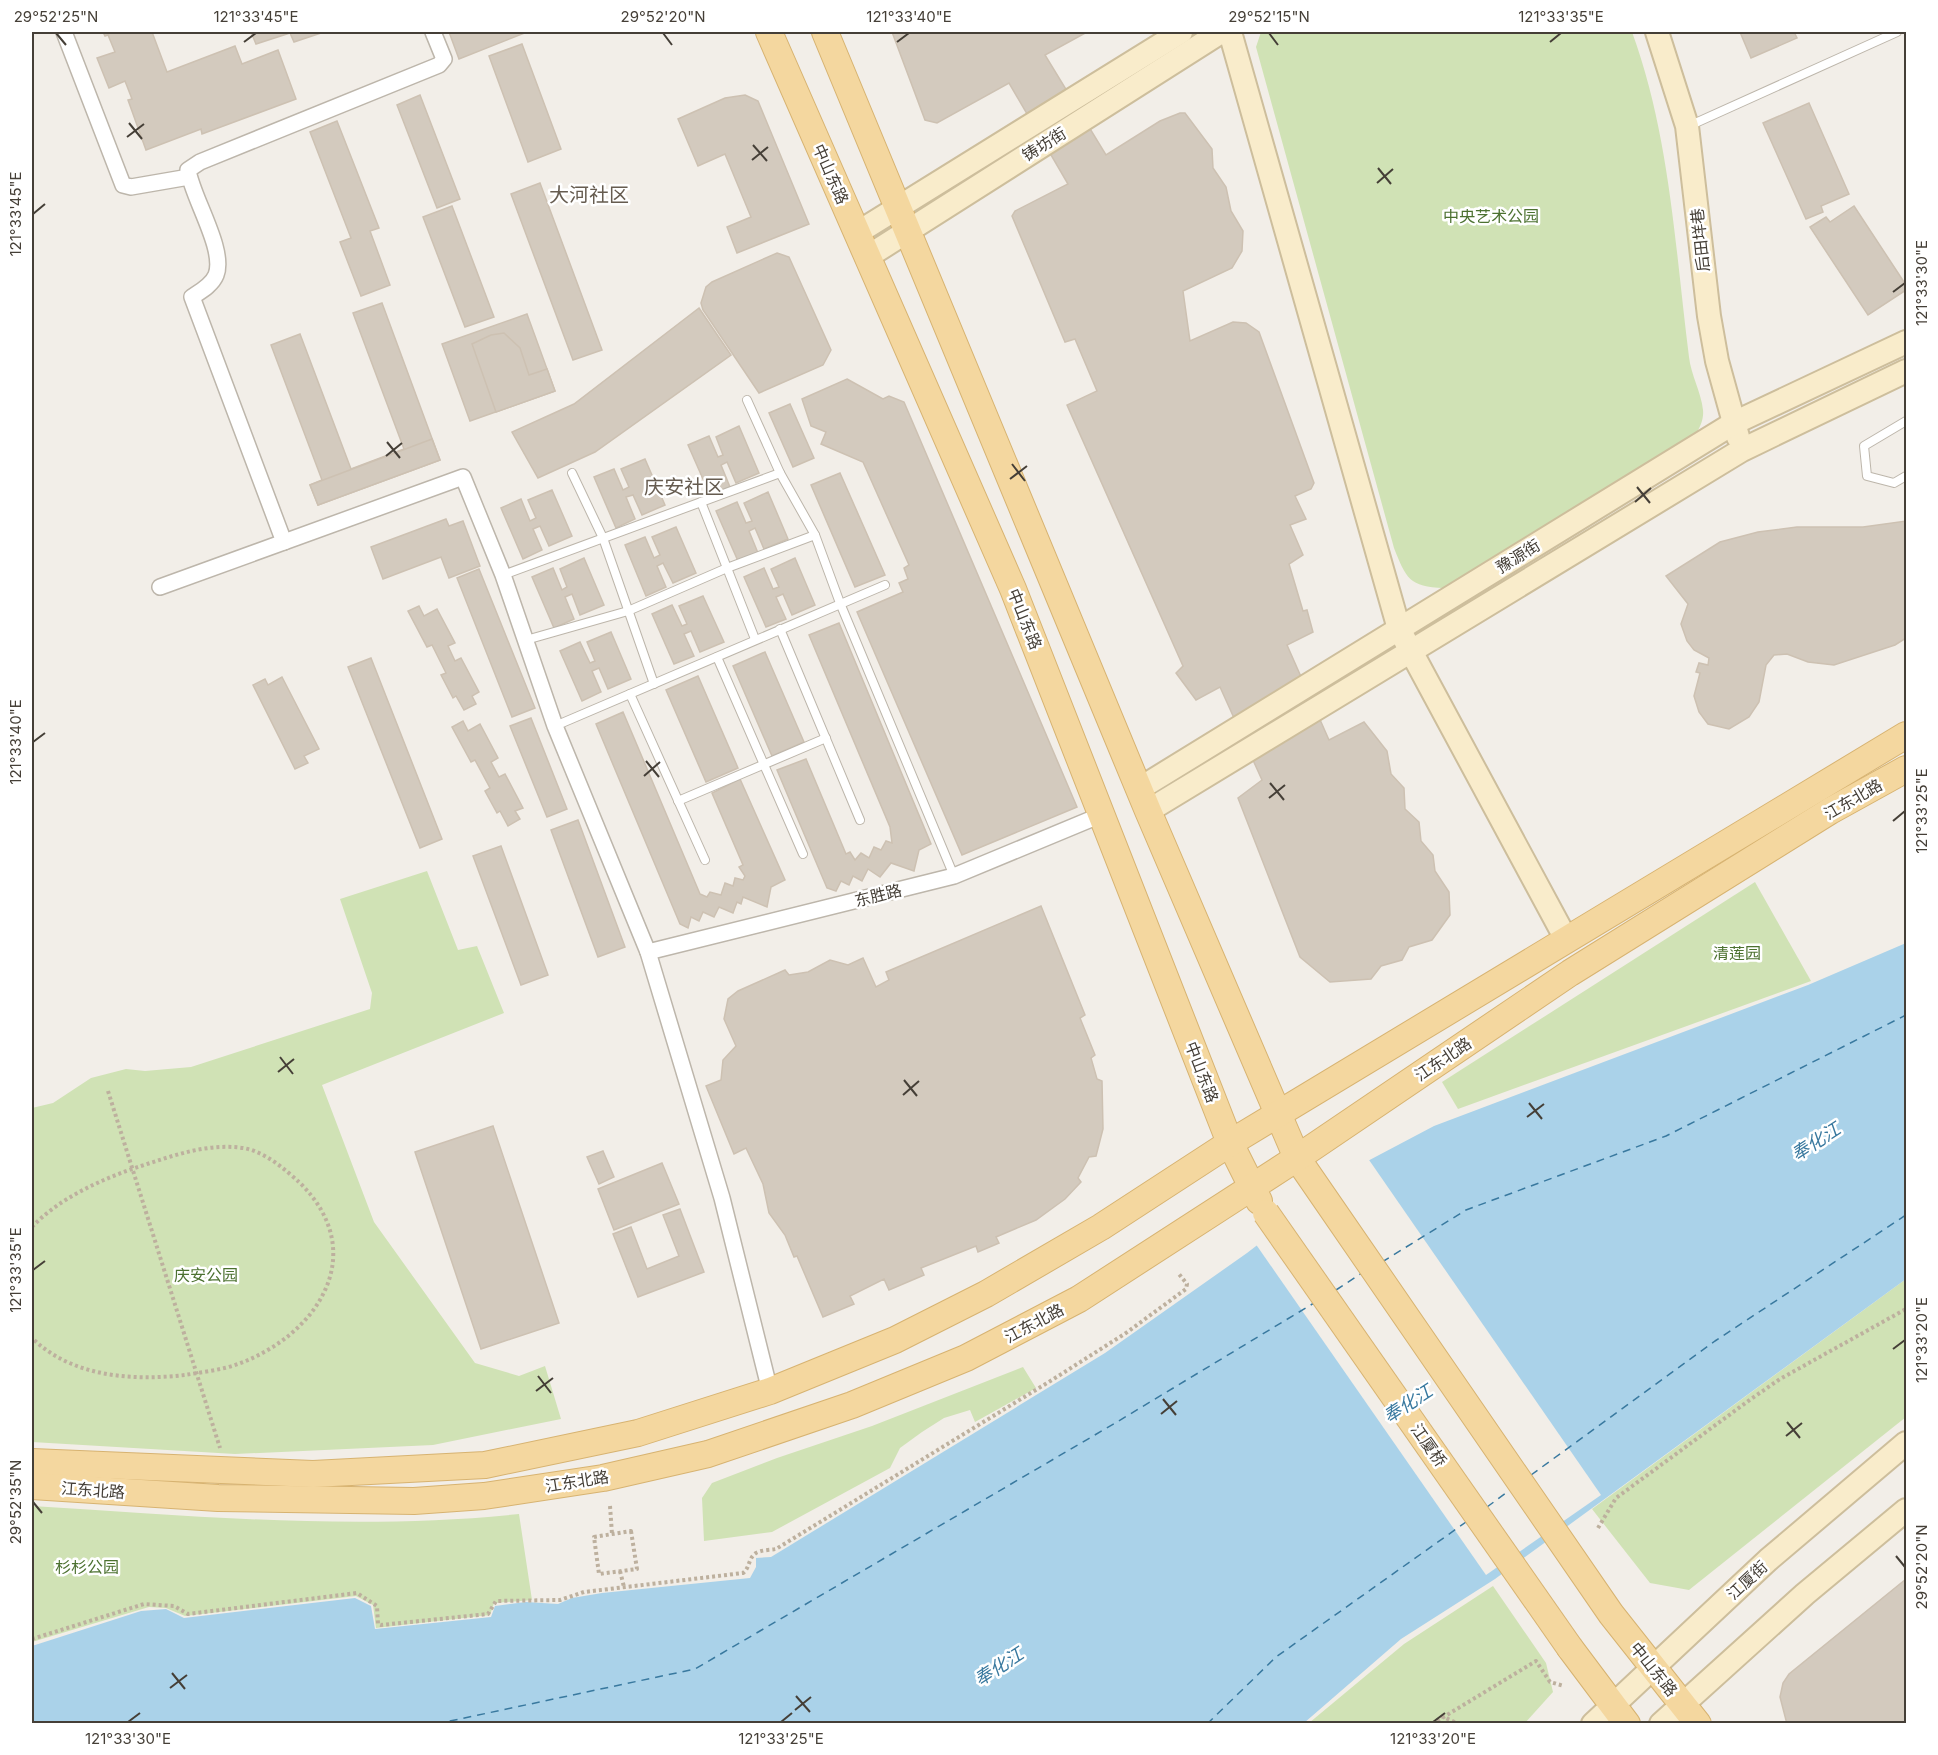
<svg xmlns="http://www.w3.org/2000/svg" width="1938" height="1755" font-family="Inter,'Noto Sans SC',sans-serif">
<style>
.green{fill:#d0e2b5}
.water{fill:#aad2e9}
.pier{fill:#f2eee8}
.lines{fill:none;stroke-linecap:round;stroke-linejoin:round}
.ferry{stroke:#39799f;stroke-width:1.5;stroke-dasharray:8 6;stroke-linecap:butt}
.building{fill:#d3cabe;stroke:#cdc1b2;stroke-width:1.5}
.lane-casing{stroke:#bdb6ab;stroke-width:10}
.street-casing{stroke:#bdb6ab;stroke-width:18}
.secondary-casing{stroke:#cdbe9c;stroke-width:26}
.primary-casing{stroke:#d7b371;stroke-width:28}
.path{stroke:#bdb09e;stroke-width:4;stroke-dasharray:3 3;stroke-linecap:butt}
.lane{stroke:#fff;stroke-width:8}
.street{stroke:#fff;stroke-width:15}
.secondary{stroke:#f9eccb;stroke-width:22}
.primary{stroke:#f4d79f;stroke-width:26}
.primary-bridge-casing{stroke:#d7b371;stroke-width:28;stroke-linecap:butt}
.primary-bridge{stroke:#f4d79f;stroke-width:26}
.ticks{fill:none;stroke:#453f37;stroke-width:2}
.labels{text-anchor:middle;stroke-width:5;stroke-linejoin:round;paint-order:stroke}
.street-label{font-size:16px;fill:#453f37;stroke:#fff}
.park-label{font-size:16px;fill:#4c7130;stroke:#fff}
.water-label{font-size:18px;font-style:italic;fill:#39799f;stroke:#fff}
.quarter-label{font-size:20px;fill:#665c50;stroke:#fff}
.neatline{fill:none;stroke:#453f37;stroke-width:2}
.ticks-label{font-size:15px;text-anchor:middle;fill:#453f37}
</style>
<rect width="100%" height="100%" fill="#f2eee8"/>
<g class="green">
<path d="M1261 32H1632C1670 136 1675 247 1689 357 1691 375 1701 392 1703 410 1704 419 1700 428 1695 435L1444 588C1409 587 1406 578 1394 548L1256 47Z"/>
<polygon points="427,871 458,950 477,946 504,1013 322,1085 374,1222 475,1363 519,1376 545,1366 561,1419 433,1445 303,1451 235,1454 32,1442 32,1108 53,1103 91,1078 126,1069 145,1071 191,1067 370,1009 372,993 340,899"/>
<polygon points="1755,882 1811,981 1458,1109 1442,1082"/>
<polygon points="1906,1279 1906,1417 1689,1590 1650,1583 1592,1509"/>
<polygon points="1023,1367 1036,1388 975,1422 970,1410 944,1418 922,1432 900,1448 890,1468 772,1532 704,1541 702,1498 712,1483 777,1458 872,1426"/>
<path d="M32 1506C194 1516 356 1531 519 1514L532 1600 494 1603 490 1615 376 1628 373 1605 356 1596 185 1616 166 1608 149 1607 32 1642Z"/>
<polygon points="1493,1586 1546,1663 1553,1692 1525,1723 1309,1723 1404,1644"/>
</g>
<polygon class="water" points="1906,943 1906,1279 1495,1579 1401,1639 1304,1723 32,1724 32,1646 141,1611 166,1609 184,1618 355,1598 371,1606 375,1629 491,1617 495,1606 526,1602 558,1604 572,1598 602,1593 750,1578 756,1567 756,1558 771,1557 1105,1353 1247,1253 1362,1164 1434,1126 1808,985"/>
<polygon class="pier" points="1367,1157 1601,1495 1486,1575 1255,1243"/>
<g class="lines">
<g class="ferry">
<polyline points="1382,1262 1466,1210 1666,1136 1906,1015"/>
<polyline points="1336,1290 1362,1273"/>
<polyline points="1531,1475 1715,1341 1906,1215"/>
<polyline points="1487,1507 1510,1490"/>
<polyline points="436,1724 695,1669 1117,1422 1314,1303"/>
<polyline points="1207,1724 1276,1657 1466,1522"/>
</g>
</g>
<g class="building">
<polygon points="103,32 152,32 167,72 235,46 242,64 278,50 296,99 202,134 201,129 146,150 128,100 132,99 125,81 109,88 97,58 115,52 108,35 105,36"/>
<polygon points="251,32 324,32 294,42 290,33 256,44"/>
<polygon points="449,32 527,32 459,59"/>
<polygon points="892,32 1087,32 1045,55 1106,155 1160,121 1180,113 1185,113 1212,149 1213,168 1226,187 1231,211 1243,231 1242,251 1232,268 1183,291 1190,341 1233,322 1246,323 1259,332 1314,483 1311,489 1295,496 1306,519 1290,525 1303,555 1289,564 1303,611 1307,610 1313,632 1287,645 1329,740 1364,722 1387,751 1391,774 1404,788 1405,809 1419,822 1421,841 1433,855 1435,871 1449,892 1450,915 1432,940 1409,947 1402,960 1381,966 1371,979 1330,982 1300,957 1238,798 1262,780 1220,687 1196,700 1176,673 1183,666 1067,405 1097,391 1075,339 1065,342 1012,216 1015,211 1068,184 1009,83 937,123 925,120"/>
<polygon points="1740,32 1794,32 1797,38 1751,58"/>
<polygon points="522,44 561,149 528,162 489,56"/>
<polygon points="420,95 460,199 437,208 397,105"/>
<polygon points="745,95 758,101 809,224 737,253 727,227 751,217 725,154 698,166 678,119 725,98"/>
<polygon points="1809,103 1849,194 1821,206 1823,212 1806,219 1763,123"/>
<polygon points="337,121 379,228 370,231 390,285 361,296 340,242 351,238 310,132"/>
<polygon points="540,183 602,350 573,360 511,194"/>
<polygon points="452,206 494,317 465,327 423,217"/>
<polygon points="1854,206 1906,285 1906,290 1868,315 1810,227 1826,217 1830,222"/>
<polygon points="777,253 789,257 831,350 823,365 759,393 703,310 701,303 706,287 712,282"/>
<polygon points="382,303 440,460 318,505 310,485 322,480 271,345 300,334 351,469 404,449 353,313"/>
<polygon points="699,308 731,355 595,452 538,478 512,432 574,404"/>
<polygon points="527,314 555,391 470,421 442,344"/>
<polygon points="504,333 520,348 529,375 547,369 555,391 496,412 472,344 491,335"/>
<polygon points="847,379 883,399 889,396 904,402 1077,807 962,855 857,612 903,592 899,583 908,579 904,568 909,565 863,462 821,444 826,432 811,426 802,399"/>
<polygon points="790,404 814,458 793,467 769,413"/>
<polygon points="739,426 759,473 736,483 727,462 721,465 730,487 710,495 688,445 709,436 718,457 723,455 716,437"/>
<polygon points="432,439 440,460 318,505 310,485"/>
<polygon points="645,459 665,505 642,515 633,495 626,497 635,519 616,528 594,477 614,469 623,490 629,487 621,469"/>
<polygon points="840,473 885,575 855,587 811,485"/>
<polygon points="552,490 572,536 549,546 540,526 533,529 542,550 523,559 501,508 521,499 530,521 536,518 528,500"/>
<polygon points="768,492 788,539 764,549 755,528 749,531 758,553 738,561 716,511 737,502 746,523 752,521 744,503"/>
<polygon points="446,519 449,526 463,521 480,566 449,578 441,557 383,579 371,547"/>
<polygon points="1906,521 1906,638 1895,645 1834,665 1808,662 1787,654 1774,655 1766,665 1759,702 1749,717 1729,729 1708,724 1699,712 1694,696 1700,673 1696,672 1699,663 1708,665 1709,658 1694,650 1687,641 1681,624 1688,604 1666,576 1720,542 1758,532 1797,527 1863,527"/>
<polygon points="676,527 696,573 673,583 663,563 657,566 666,587 646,596 625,545 645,537 654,558 660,555 652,537"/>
<polygon points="584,558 604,605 580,615 572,594 565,597 574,619 554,628 532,577 553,568 562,590 567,587 560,569"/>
<polygon points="795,558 815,605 792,615 783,594 776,597 786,619 766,627 744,577 764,568 773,589 779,587 771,569"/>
<polygon points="479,569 535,708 512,717 457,578"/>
<polygon points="703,596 724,642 700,652 691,631 684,634 694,656 674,664 652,614 672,605 682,626 687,624 679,606"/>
<polygon points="419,606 424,616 437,609 455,643 448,646 455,661 461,658 479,692 472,696 476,704 464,710 456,696 453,698 441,675 446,673 432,645 427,647 408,611"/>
<polygon points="839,623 931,844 919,850 914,871 891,863 880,877 868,869 862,881 853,876 849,885 841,881 836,891 827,888 777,770 806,759 846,854 850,852 855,860 861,853 869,858 874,847 881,850 886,841 892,843 890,827 809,635"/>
<polygon points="611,632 631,679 608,689 599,668 592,671 601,692 582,701 560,651 580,642 590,663 595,661 587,642"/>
<polygon points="765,652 804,742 772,756 733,666"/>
<polygon points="371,658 442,839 420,848 348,667"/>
<polygon points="698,676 738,768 706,782 666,690"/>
<polygon points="282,677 319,749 304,756 308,763 295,769 253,685 265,679 268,685"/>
<polygon points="623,712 700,894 707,897 710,892 721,895 725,883 733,886 735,878 743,880 745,876 739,867 743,865 712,793 740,779 785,880 771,887 767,907 743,897 741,904 737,902 733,913 719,907 714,917 703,912 699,921 691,917 688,928 680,924 596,724"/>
<polygon points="531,718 567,809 547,817 510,726"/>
<polygon points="463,721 468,731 480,724 498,758 491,762 499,777 505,774 523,808 515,811 520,819 508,826 500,811 497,813 485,791 490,788 475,760 471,762 452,727"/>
<polygon points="578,820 625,947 598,957 551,830"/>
<polygon points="501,846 548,975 521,985 473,856"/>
<polygon points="1041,906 1085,1015 1080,1018 1095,1055 1091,1058 1097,1079 1102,1081 1103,1129 1096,1156 1089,1157 1078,1178 1081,1182 1065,1199 1036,1220 996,1237 999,1243 978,1252 976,1246 921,1268 924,1275 889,1290 884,1279 850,1296 854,1304 823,1317 797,1256 794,1257 785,1235 769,1213 763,1184 746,1148 734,1154 706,1086 721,1080 723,1060 736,1046 724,1019 728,999 738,991 785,970 789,975 808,972 830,960 848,965 863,958 876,987 889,980 886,972"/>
<polygon points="493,1126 559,1323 481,1349 415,1152"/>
<polygon points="603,1151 614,1177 599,1184 587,1157"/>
<polygon points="662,1163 679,1204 614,1230 598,1189"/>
<polygon points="680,1209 704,1272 638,1297 613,1234 631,1227 647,1269 679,1256 663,1215"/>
<polygon points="1906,1579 1906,1724 1787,1724 1780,1697 1783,1683 1789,1674"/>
</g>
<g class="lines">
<g class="lane-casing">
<g id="lane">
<polyline points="1691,125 1897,32"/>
<polyline points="747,400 780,473 815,535 840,603 954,876"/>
<polyline points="1906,421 1864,446 1867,476 1894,483 1906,476"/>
<polyline points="572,473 603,538 654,684"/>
<polyline points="701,502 755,639"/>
<polyline points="503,575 780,473"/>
<polyline points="780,629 860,820"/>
<polyline points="526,640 628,611 727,568 815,535"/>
<polyline points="717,657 803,854"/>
<polyline points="630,694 705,860"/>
<polyline points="555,726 885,585"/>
<polyline points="678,801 826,738"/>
</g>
</g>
<g class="street-casing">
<g id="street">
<polyline points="64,32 123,185 131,187 189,177"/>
<path d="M433 32 444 59 439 65 200 162 188 170C192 197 226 250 216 275 212 285 201 291 192 297L284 542 463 477 503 575 555 726 648 952 722 1198 770 1391"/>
<polyline points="160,587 284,542"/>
<polyline points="648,952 954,876 1101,815"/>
</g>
</g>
<g class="secondary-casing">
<g id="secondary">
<polyline points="1230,32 1399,629 1566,939"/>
<polyline points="1657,32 1687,126 1709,316 1717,361 1738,437"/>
<polyline points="857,233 1181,32"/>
<polyline points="867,257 1221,32"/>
<polyline points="1139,789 1734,423 1906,342"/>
<polyline points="1148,811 1742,450 1906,371"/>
<polyline points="1593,1724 1768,1560 1906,1443"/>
<polyline points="1661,1724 1805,1594 1906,1510"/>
</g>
</g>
<g class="primary-casing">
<g id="primary">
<polyline points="769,32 1013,589 1230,1143 1259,1201"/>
<polyline points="825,32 1148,811 1297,1158 1611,1614 1698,1724"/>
<polyline points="32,1462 313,1474 485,1465 638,1433 770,1391 895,1340 986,1294 1101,1227 1230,1143 1906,735"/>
<polyline points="32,1486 218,1498 414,1501 484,1496 603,1478 708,1454 852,1405 966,1358 1079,1299 1297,1158 1570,973 1830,811 1906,769"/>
<polyline points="1570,1648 1627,1724"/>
</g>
</g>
<g class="path">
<polyline points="108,1091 220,1448"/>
<path d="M32 1227C59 1198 104 1178 141 1166 175 1155 208 1143 243 1148 264 1151 286 1170 300 1183 371 1253 318 1335 238 1364 222 1370 202 1372 185 1375 132 1381 72 1377 32 1338"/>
<polyline points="610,1506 612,1534"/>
<polyline points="1598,1528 1616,1498 1751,1399 1780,1379 1906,1309"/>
<polygon points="631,1531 637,1569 599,1574 594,1537"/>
<polyline points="620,1571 624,1587"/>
<path d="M32 1639 144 1604 174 1606 188 1614 357 1593 377 1606 378 1624 381 1625 488 1614 496 1601 560 1600 584 1592 743 1573C750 1568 748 1558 756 1553 761 1550 770 1550 776 1549L1052 1380 1126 1333 1186 1289 1187 1284 1179 1274"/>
<polyline points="1441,1716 1459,1724"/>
<polyline points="1432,1724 1536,1661 1550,1682 1564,1686"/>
</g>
<use href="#lane" class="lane"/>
<use href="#street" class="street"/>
<use href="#secondary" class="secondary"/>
<use href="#primary" class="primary"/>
<g class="primary-bridge-casing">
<polyline id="primary-bridge" points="1266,1213 1570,1648"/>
</g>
<use href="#primary-bridge" class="primary-bridge"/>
</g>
<path class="ticks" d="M56 33 66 45M663 33 672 45M1269 33 1278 45M244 42 256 33M897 42 909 33M1550 42 1561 33M129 123 142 139M127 137 144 124M753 145 767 161M752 160 768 147M1378 168 1391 184M1377 183 1393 169M33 214 45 204M1893 292 1905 283M387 442 400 458M386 456 402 443M1012 464 1025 481M1010 479 1027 466M1637 487 1650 503M1635 502 1651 488M33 742 45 733M646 761 659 777M644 776 660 762M1270 783 1284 800M1269 798 1285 785M1893 821 1905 811M280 1057 293 1074M278 1072 294 1059M904 1080 917 1096M903 1095 919 1081M1529 1103 1542 1119M1527 1117 1544 1104M33 1270 45 1261M1893 1349 1905 1340M538 1376 551 1393M536 1391 553 1378M1163 1399 1176 1415M1161 1414 1177 1401M1787 1422 1800 1438M1786 1436 1802 1423M33 1502 42 1513M1896 1556 1905 1567M172 1673 185 1689M170 1688 187 1675M796 1696 810 1712M795 1710 811 1697M128 1722 140 1713M781 1722 792 1713M1433 1722 1445 1713"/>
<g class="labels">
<g class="street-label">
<text transform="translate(1044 144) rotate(-32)" y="6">铸坊街</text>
<text transform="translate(831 174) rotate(66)" y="6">中山东路</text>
<text transform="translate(1700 240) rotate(-96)" y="6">后田垟巷</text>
<text transform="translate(1518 556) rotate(-32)" y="6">豫源街</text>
<text transform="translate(1025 619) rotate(68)" y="6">中山东路</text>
<text transform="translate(1853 799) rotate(-30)" y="6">江东北路</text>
<text transform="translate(878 895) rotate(-14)" y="6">东胜路</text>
<text transform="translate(1443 1059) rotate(-34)" y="6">江东北路</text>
<text transform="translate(1202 1072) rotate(69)" y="6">中山东路</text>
<text transform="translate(1034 1323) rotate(-28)" y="6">江东北路</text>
<text transform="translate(1429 1445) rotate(55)" y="6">江厦桥</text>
<text transform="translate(577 1481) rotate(-9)" y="6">江东北路</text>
<text transform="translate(93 1490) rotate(4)" y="6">江东北路</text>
<text transform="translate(1747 1580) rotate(-43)" y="6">江厦街</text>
<text transform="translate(1654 1669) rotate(51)" y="6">中山东路</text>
</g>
<g class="park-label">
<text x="1491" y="222">中央艺术公园</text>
<text x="1737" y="959">清莲园</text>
<text x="206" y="1281">庆安公园</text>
<text x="87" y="1573">杉杉公园</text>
</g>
<g class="water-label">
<text transform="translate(1816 1142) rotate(-33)" y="6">奉化江</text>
<text transform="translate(1408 1404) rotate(-33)" y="6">奉化江</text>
<text transform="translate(999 1667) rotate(-33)" y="6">奉化江</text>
</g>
<g class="quarter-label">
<text x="589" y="202">大河社区</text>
<text x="684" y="494">庆安社区</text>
</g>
</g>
<rect width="1938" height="1755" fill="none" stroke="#ffffff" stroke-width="66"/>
<rect x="33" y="33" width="1872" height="1689" class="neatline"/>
<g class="ticks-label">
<text x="56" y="22">29°52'25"N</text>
<text x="256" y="22">121°33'45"E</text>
<text x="663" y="22">29°52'20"N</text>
<text x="909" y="22">121°33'40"E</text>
<text x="1269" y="22">29°52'15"N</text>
<text x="1561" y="22">121°33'35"E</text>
<text transform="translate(16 214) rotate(-90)" y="5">121°33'45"E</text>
<text transform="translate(1922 283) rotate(-90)" y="5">121°33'30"E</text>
<text transform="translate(16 742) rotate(-90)" y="5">121°33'40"E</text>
<text transform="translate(1922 811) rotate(-90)" y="5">121°33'25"E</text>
<text transform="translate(16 1270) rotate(-90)" y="5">121°33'35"E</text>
<text transform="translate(1922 1340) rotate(-90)" y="5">121°33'20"E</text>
<text transform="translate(16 1502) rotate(-90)" y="5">29°52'35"N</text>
<text transform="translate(1922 1567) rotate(-90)" y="5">29°52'20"N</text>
<text x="128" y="1744">121°33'30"E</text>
<text x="781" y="1744">121°33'25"E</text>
<text x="1433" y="1744">121°33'20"E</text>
</g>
</svg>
